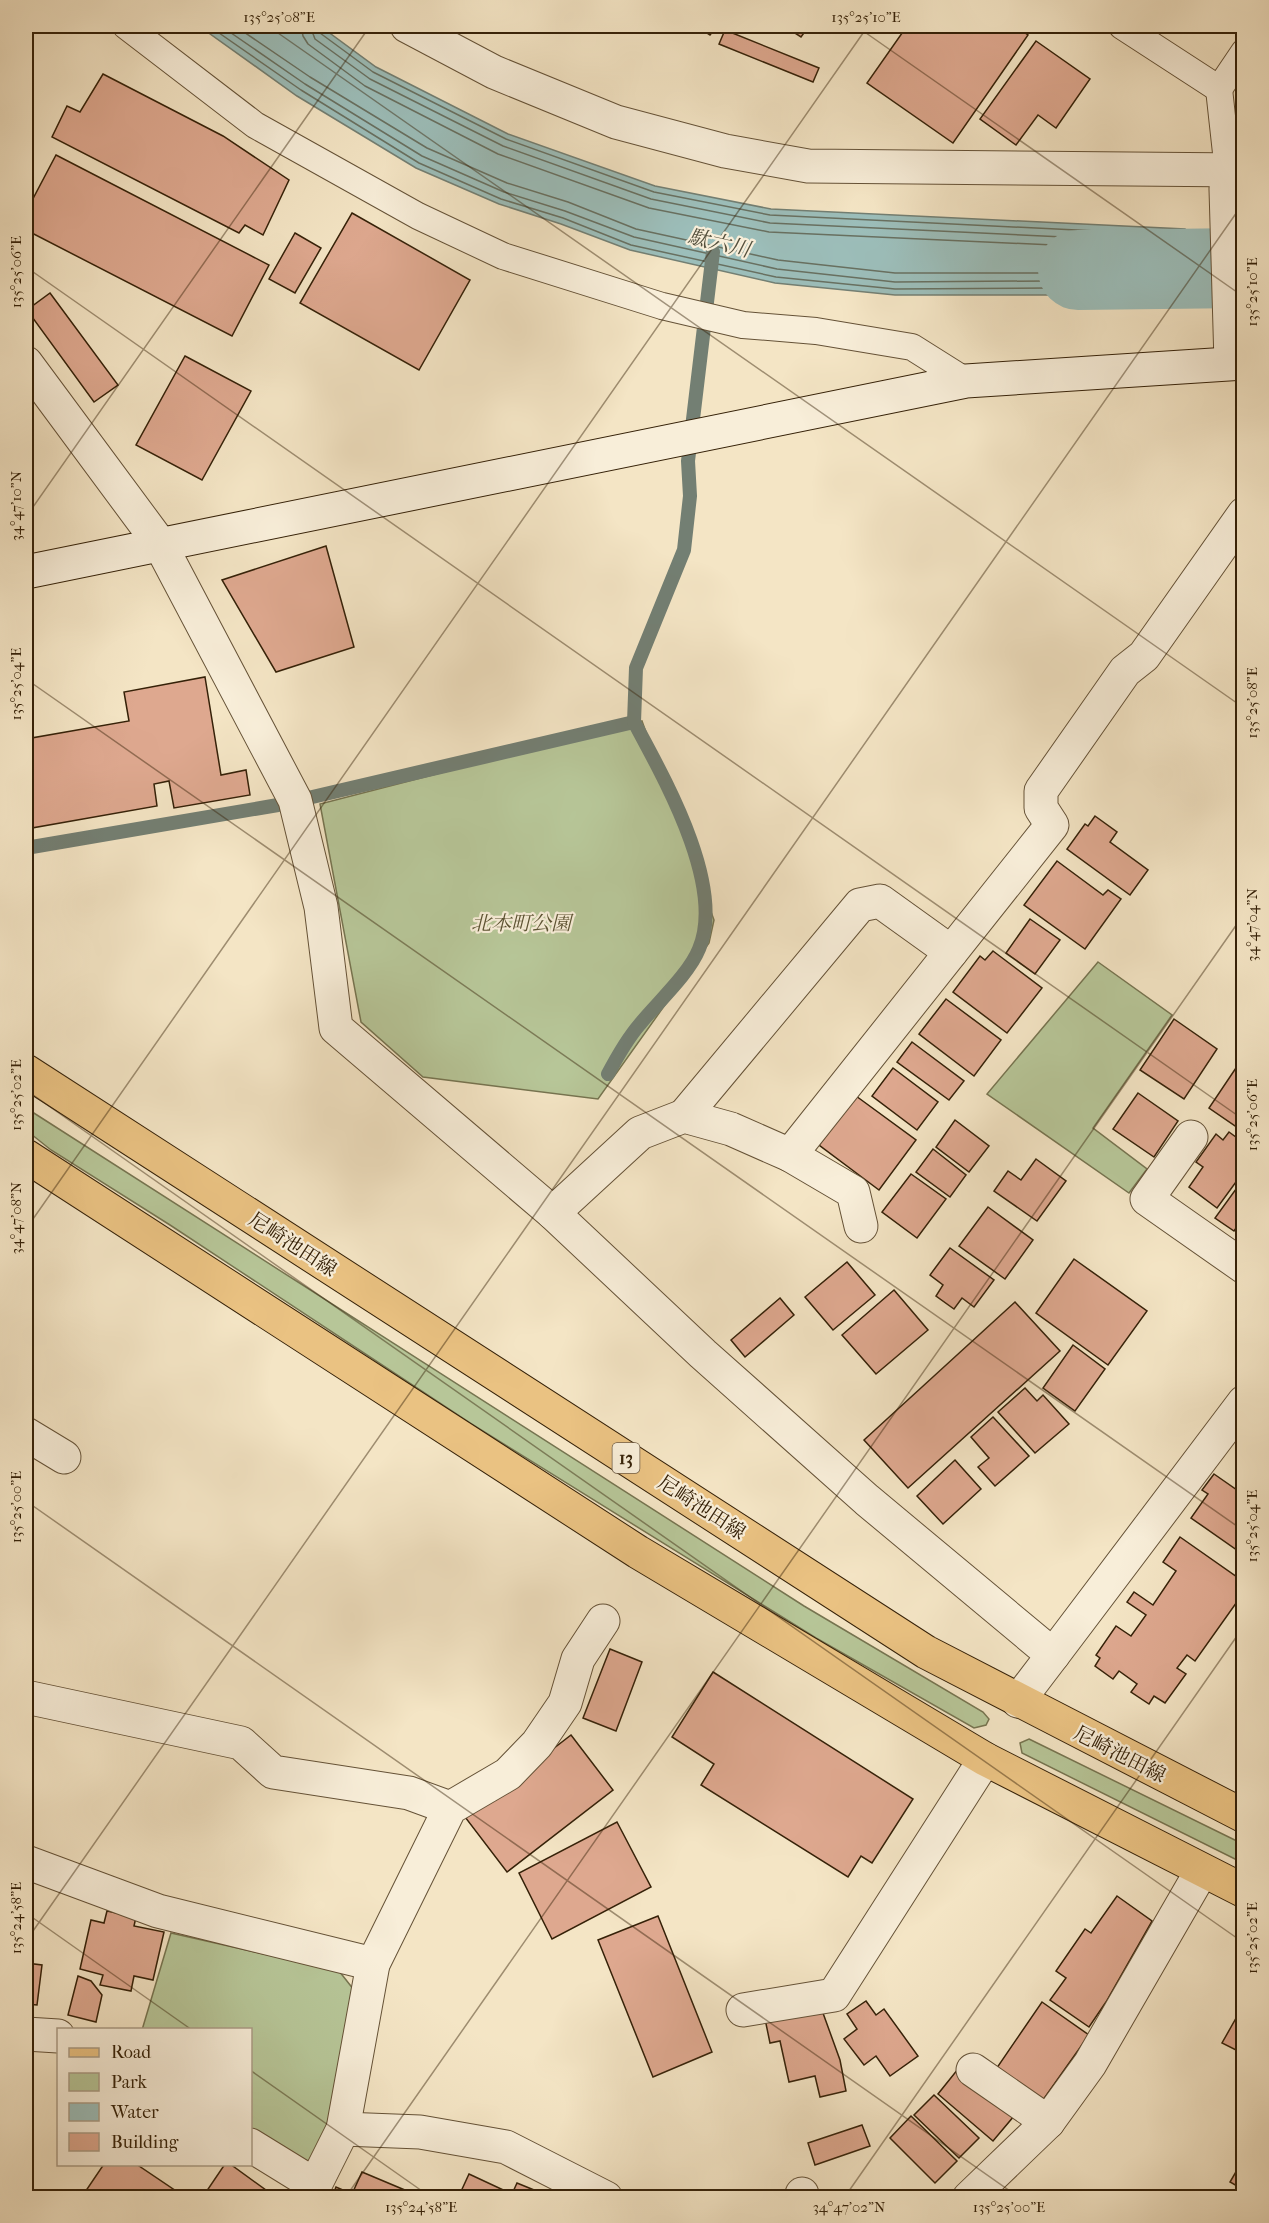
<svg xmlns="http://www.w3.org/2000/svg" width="1269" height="2223" font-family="'IM FELL French Canon','Noto Serif JP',serif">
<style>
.green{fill:#b7c698;stroke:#767450;stroke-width:1.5}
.water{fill:#9cbeba;stroke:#737f73;stroke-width:1.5}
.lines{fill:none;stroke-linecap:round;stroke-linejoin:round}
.shore{stroke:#687061;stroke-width:1.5}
.stream{stroke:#737f73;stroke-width:14}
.river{stroke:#9cbeba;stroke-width:80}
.building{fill:#dea88f;stroke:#352108;stroke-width:1.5}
.lane-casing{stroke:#655237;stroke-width:28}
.street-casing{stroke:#655237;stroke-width:35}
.secondary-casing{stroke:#352108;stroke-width:35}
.primary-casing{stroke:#352108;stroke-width:35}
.lane{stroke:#f8eed9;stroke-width:26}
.street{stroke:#f8eed9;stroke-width:33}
.secondary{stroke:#f8eed9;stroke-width:33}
.primary{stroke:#eac282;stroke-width:33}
.ticks{fill:none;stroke:#352108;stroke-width:1.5;stroke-opacity:0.45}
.labels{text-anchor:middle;stroke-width:4.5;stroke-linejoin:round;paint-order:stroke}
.shield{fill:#f8eed9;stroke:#705e47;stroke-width:1.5}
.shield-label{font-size:18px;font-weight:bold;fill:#352108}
.park-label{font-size:20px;font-style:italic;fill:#5c5333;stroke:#f8eed9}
.street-label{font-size:20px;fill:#352108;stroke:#f8eed9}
.water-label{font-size:21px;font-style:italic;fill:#54503d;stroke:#f8eed9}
.neatline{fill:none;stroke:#352108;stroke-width:2}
.ticks-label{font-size:15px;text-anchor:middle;fill:#352108}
</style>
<rect width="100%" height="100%" fill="#f4e5c5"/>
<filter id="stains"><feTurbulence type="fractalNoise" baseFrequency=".00333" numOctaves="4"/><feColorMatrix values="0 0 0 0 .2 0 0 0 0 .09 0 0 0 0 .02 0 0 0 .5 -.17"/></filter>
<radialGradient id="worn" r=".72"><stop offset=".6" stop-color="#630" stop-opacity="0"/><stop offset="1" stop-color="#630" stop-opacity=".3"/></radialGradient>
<g class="green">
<polygon points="642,721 714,920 709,943 598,1099 423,1077 361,1022 320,804"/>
<polygon points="1098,962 1172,1015 1093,1128 1147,1169 1129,1193 987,1094"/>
<polygon points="26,1108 804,1606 983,1712 989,1719 986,1725 974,1728 816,1638 470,1423 170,1225 51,1150 26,1130"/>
<polygon points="1029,1739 1243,1844 1243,1863 1022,1753 1020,1743"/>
<polygon points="171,1933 339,1971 354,1990 330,2130 310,2161 286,2158 251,2135 250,2030 142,2030"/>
</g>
<polygon class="water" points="199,26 320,26 376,67 508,134 655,186 771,209 1185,229 1190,295 895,295 775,283 630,250 561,224 499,204 416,168 297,96"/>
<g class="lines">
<g class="shore">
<polyline points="209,26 301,90 419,163 501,199 563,218 631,245 776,277 895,289 1183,287 1179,237 1177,235 770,215 654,192 506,139 373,72 320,33 317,26"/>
<polyline points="221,26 305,84 422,156 504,192 565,211 634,237 777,269 895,282 1175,280 1172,244 1170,242 770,223 651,199 503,146 370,79 315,39 310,26"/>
<polyline points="235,26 310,77 427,148 507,183 568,202 636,229 778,260 895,273 1162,273 1165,270 1161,250 769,232 649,208 498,154 365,86 308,44 303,36 301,26"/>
</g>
<g class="stream">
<polyline points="26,848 278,805 634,722"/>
<path d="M608 1074C617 1057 627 1039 640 1024 657 1003 689 974 699 949 726 886 664 778 634 722L636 668 684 550 690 496 688 461 713 252"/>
</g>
<polyline class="river" points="1078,270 1244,268"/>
</g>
<g class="building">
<polygon points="696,26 717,26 710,35"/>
<polygon points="784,26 809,26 801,37"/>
<polygon points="907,26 1015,26 1028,35 953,143 867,83"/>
<polygon points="725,30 819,68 813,82 719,44"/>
<polygon points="1036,41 1090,79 1056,128 1038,115 1016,145 980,119"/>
<polygon points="103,74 223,136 289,180 263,235 245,225 239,233 52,137 67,106 80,112"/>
<polygon points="56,155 269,265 232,336 26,230 26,212"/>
<polygon points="352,213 470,280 419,370 300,303"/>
<polygon points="295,233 321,248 295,293 269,279"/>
<polygon points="50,293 118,385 94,402 27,310"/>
<polygon points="185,356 251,391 202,480 136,445"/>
<polygon points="326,546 354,647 276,672 222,580"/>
<polygon points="205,677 221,775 246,770 250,795 174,808 169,781 154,784 157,806 26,829 26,739 129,721 124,692"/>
<polygon points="1095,816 1117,832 1110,842 1148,870 1130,895 1067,849 1085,824 1088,826"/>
<polygon points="1057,861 1103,895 1108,890 1121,899 1085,949 1024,905"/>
<polygon points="1030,919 1060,940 1035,974 1006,953"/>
<polygon points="993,951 1042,988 1007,1033 953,992 980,956 985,960"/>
<polygon points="946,999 1001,1040 974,1076 919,1034"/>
<polygon points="1174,1019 1217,1049 1184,1099 1140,1070"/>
<polygon points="912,1042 964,1081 949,1100 897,1062"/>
<polygon points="1244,1056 1244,1132 1209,1108"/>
<polygon points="893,1068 938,1102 917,1130 872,1096"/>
<polygon points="1138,1093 1178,1121 1154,1157 1113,1129"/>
<polygon points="856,1096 916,1140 879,1190 819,1145"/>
<polygon points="955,1120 989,1146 969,1172 936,1147"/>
<polygon points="1229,1132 1244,1143 1244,1171 1217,1208 1189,1187 1203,1167 1196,1162 1216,1134 1223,1140"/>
<polygon points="933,1149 966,1175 950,1197 916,1172"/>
<polygon points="1036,1159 1066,1181 1037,1221 994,1191 1008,1171 1021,1180"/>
<polygon points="911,1174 946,1199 917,1238 882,1212"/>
<polygon points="1244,1178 1244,1217 1234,1231 1215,1218"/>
<polygon points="988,1207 1033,1240 1005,1279 959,1246"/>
<polygon points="950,1248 994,1280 974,1307 962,1298 954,1309 936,1296 943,1285 930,1275"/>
<polygon points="1074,1259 1147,1311 1108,1365 1036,1313"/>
<polygon points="847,1262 875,1295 833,1330 805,1297"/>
<polygon points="894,1290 928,1330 876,1374 842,1335"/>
<polygon points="780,1298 794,1315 745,1357 731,1340"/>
<polygon points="1015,1302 1060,1351 908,1488 864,1440"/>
<polygon points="1073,1345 1105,1369 1075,1411 1043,1388"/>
<polygon points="1025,1388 1037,1401 1043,1395 1069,1424 1035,1453 998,1412"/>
<polygon points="993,1417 1029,1456 995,1486 978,1467 989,1458 971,1437"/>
<polygon points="955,1460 981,1489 943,1524 917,1496"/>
<polygon points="1214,1474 1244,1495 1244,1555 1191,1518 1208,1494 1202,1490"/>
<polygon points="1180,1537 1244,1582 1244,1592 1195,1661 1187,1655 1177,1668 1186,1674 1165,1703 1154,1696 1149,1704 1131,1692 1137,1684 1119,1671 1113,1679 1095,1666 1100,1658 1096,1655 1116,1626 1131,1636 1146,1615 1127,1602 1134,1592 1153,1605 1176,1571 1163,1562"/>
<polygon points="610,1649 642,1662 616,1731 583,1718"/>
<polygon points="713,1672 913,1799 872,1863 861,1856 848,1877 701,1785 714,1764 672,1737"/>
<polygon points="571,1735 613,1790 507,1872 465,1817"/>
<polygon points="617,1822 651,1887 552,1939 519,1873"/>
<polygon points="1117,1896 1152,1921 1106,2002 1089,2027 1050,2000 1066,1978 1056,1971 1085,1929 1091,1933"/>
<polygon points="107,1911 136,1917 134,1926 164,1932 153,1980 134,1976 131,1991 100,1985 103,1975 80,1969 91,1920 104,1923"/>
<polygon points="658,1916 712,2052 653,2077 598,1940"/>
<polygon points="26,1963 42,1965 37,2005 26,2004"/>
<polygon points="78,1976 91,1981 102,1995 96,2022 68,2015"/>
<polygon points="866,2001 876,2015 884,2009 918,2056 890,2076 876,2056 864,2065 844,2039 857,2029 847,2014"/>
<polygon points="819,2002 840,2060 846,2091 820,2097 815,2076 789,2082 780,2041 770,2043 764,2014"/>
<polygon points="1042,2002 1089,2035 1038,2107 992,2075"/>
<polygon points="1244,2004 1244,2054 1222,2043"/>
<polygon points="958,2069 1014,2116 993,2141 938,2094"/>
<polygon points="934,2095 979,2138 959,2158 914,2115"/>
<polygon points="911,2116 957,2161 935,2183 890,2138"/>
<polygon points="862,2125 870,2146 815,2165 808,2143"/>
<polygon points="1244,2158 1244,2190 1230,2182"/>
<polygon points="104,2164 136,2164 179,2193 176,2198 81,2198"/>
<polygon points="225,2164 230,2164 277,2198 202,2198"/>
<polygon points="362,2172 419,2196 418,2198 332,2198 336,2187 352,2194"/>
<polygon points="469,2174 512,2194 517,2183 534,2190 530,2198 458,2198"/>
</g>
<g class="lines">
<g class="lane-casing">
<g id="lane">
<polyline points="126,26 255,125 418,216 503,256 662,306 743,325 816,331 912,347 966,381"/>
<polyline points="1122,26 1219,89 1244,52"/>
<polyline points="1219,89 1228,171"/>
</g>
</g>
<g class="street-casing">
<g id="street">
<polyline points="407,26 494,72 616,122 725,151 808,166 1244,170"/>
<polyline points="1228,171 1226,189 1231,363"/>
<polyline points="26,363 160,544 295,800 321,907 336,1028 553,1213 703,1354 867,1500 1053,1655 1018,1701"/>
<polyline points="684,1116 860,905 880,901 951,952"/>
<polyline points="1191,1137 1147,1199 1244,1267"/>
<polyline points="790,1155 853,1192 861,1226"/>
<polyline points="553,1213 640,1133 684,1116 731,1129 790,1155 1052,825 1041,808 1041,791 1125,671 1144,656 1244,514"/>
<polyline points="26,1434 64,1457"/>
<polyline points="1053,1655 1244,1402"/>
<polyline points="26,1697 241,1743 273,1772 409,1793 450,1808"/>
<polyline points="26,1862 158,1911 373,1964"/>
<polyline points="743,2010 834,1995 985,1759"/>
<polyline points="26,2034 58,2036"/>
<polyline points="973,2070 1048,2122"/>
<polyline points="343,2129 420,2132 506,2147 606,2198"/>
<polyline points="250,2145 315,2185 343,2129 373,1964 450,1808 508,1774 537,1744 565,1703 578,1659 603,1621"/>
<polyline points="802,2194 803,2198"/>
<polyline points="969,2198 1048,2122 1090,2064 1201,1872"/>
</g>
</g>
<g class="secondary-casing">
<polyline id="secondary" points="26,572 966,381 1244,363"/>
</g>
<g class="primary-casing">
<g id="primary">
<polyline points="26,1071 926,1652 1244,1816"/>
<polyline points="26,1156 638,1552 985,1759 1244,1891"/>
</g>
</g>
<use href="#lane" class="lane"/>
<use href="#street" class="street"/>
<use href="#secondary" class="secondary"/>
<use href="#primary" class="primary"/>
</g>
<path class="ticks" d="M268 26 1244 708M856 26 1244 297M26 267 1244 1120M26 517 370 26M26 679 1244 1531M26 1090 1244 1943M26 1229 868 26M26 1501 1020 2198M26 1913 192 2030M26 1941 1244 202M250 2070 432 2198M345 2198 1244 914M844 2198 1244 1626"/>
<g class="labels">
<rect class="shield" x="612.5" y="1443" width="27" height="30" rx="4.5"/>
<g class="shield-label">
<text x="626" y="1464">13</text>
</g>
<g class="park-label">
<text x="521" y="930">北本町公園</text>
</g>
<g class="street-label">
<text transform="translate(293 1244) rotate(33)" y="7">尼崎池田線</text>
<text transform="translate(702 1507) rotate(33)" y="7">尼崎池田線</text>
<text transform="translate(1120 1754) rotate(27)" y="7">尼崎池田線</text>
</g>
<g class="water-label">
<text transform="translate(719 243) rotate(13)" y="7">駄六川</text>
</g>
</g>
<rect width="1269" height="2223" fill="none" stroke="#f4e5c5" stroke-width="66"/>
<rect x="57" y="2028" width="195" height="138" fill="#f8eed9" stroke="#aa9c85" stroke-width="1.5"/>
<rect x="69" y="2048" width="30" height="9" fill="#eac282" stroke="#aa9c85" stroke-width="1.5"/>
<text x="111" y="2058" font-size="18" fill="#352108">Road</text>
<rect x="69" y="2073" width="30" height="18" fill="#b7c698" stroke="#aa9c85" stroke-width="1.5"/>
<text x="111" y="2088" font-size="18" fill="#352108">Park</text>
<rect x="69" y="2103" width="30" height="18" fill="#9cbeba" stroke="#aa9c85" stroke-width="1.5"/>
<text x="111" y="2118" font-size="18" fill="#352108">Water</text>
<rect x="69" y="2133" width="30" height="18" fill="#dea88f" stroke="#aa9c85" stroke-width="1.5"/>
<text x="111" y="2148" font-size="18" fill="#352108">Building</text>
<rect x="33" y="33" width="1203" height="2157" class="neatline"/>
<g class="ticks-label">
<text x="279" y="22">135°25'08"E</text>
<text x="866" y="22">135°25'10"E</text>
<text transform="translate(16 272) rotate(-90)" y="5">135°25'06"E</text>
<text transform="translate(1252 292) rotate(-90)" y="5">135°25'10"E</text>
<text transform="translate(16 506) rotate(-90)" y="5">34°47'10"N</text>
<text transform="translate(16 684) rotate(-90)" y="5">135°25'04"E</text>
<text transform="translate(1252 703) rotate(-90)" y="5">135°25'08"E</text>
<text transform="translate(1252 925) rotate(-90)" y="5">34°47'04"N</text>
<text transform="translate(16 1095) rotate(-90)" y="5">135°25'02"E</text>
<text transform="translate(1252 1115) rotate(-90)" y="5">135°25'06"E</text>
<text transform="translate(16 1218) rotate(-90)" y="5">34°47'08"N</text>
<text transform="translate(16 1507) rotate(-90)" y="5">135°25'00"E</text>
<text transform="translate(1252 1526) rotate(-90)" y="5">135°25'04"E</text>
<text transform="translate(16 1918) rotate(-90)" y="5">135°24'58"E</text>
<text transform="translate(1252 1938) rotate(-90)" y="5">135°25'02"E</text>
<text x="421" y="2212">135°24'58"E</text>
<text x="849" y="2212">34°47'02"N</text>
<text x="1009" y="2212">135°25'00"E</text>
</g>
<rect width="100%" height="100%" filter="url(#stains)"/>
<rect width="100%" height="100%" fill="url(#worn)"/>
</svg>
